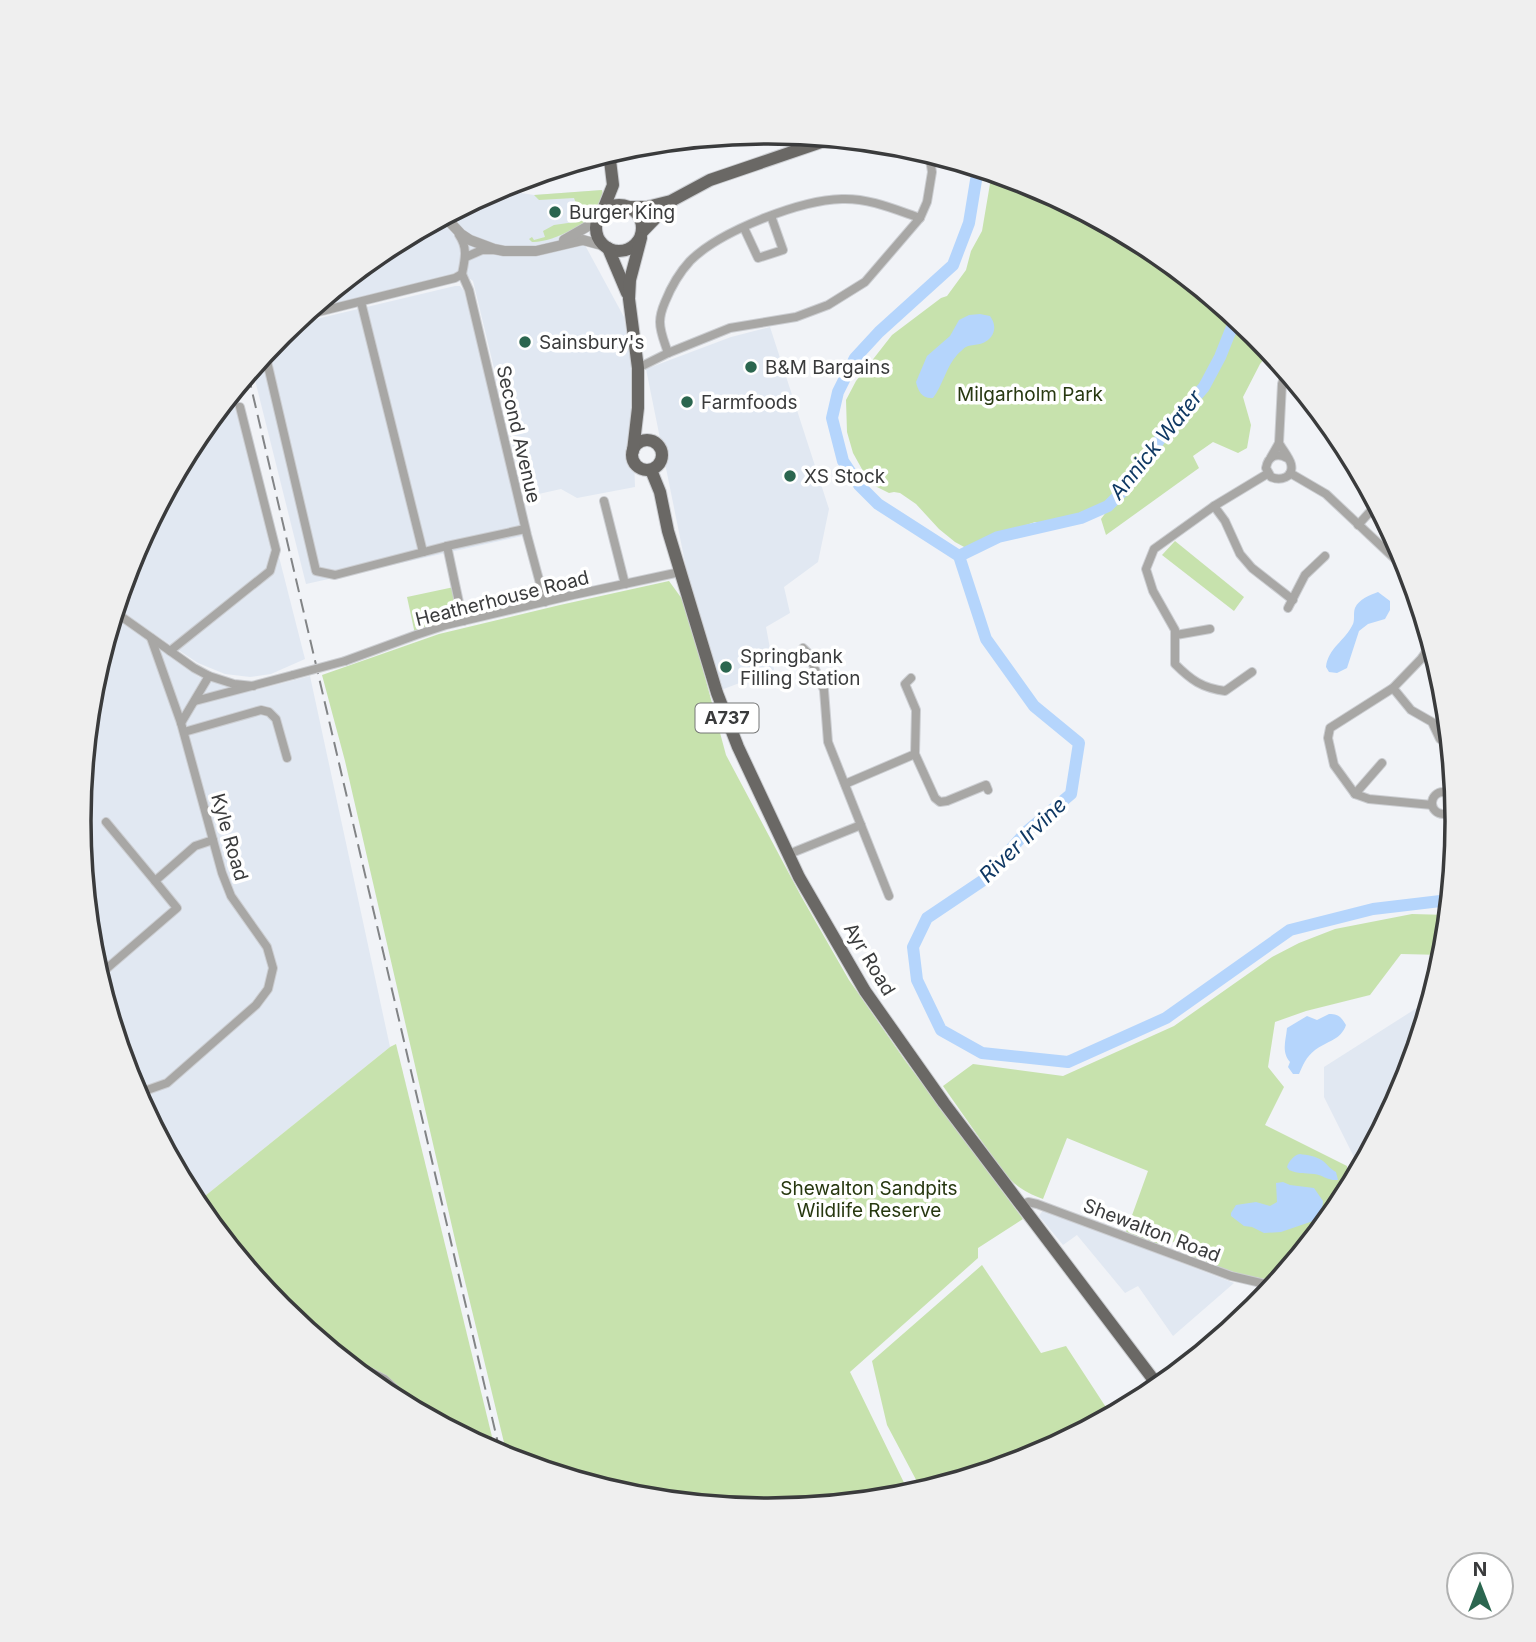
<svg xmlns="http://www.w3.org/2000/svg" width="1536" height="1642" font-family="Inter,sans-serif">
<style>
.built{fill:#e1e8f2}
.green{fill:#c7e2ad}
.water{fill:#b5d5fc}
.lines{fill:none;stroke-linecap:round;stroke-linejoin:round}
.river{stroke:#b5d5fc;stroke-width:12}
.minor-casing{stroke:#ccced2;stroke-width:10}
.tertiary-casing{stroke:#ccced2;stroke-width:11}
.primary-casing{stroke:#ccced2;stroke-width:14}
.minor{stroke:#a8a7a5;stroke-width:8}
.tertiary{stroke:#a8a7a5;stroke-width:10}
.primary{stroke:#6a6865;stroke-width:12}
.rail{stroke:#828486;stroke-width:2;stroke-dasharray:14 7;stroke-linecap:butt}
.minor-bridge-casing{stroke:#ccced2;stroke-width:10;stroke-linecap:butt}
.minor-bridge{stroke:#a8a7a5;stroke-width:8}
.poi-dot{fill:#2b664f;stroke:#fff;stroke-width:2.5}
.labels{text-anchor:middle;stroke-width:7;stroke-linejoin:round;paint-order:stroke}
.shield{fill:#fff;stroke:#757676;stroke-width:2}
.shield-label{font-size:18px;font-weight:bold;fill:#3a3b3c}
.poi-label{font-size:19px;fill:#3a3b3c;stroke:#fff;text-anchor:start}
.park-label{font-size:19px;fill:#273810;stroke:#fff}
.street-label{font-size:19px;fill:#3a3b3c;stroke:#fff}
.water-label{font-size:21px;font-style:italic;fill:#0f3863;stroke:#fff}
.rim{fill:none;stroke:#3a3b3c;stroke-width:3.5}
</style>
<rect width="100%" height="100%" fill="#f1f3f7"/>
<g class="built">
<polygon points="496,189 534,195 602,190 588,219 580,225 586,247 624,317 631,364 635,487 577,498 561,489 525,497 473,281 462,273 308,311 385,248"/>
<polygon points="455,286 460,286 464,291 527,535 306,584 252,368 281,333 291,325"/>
<polygon points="770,327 829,509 818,562 784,587 790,613 766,627 774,670 721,690 691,592 646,369 731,337"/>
<polygon points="236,388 305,659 271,674 250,677 225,674 198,663 133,620 116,607 131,557 195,438"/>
<polygon points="113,616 199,677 224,685 252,691 310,676 390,1047 195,1204 131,1084 92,955 79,821 92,686"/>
<polygon points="1431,999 1405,1085 1358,1171 1358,1165 1324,1097 1324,1067"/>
<polygon points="1043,1210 1234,1283 1173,1336 1138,1286 1125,1293 1077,1235 1063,1245 1039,1216"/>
</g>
<g class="green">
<polygon points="992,172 1032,184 1151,248 1233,315 1224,341 1203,381 1159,431 1128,479 1112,497 1100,507 1075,516 1044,522 1035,522 1018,528 1010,529 966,548 955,542 939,529 916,504 900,493 894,492 889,493 873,485 868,480 853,453 847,432 846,400 856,381 892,335 941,298 947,296 966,270 971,251 982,231"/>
<path d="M602 190C603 192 603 200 603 202 596 221 552 243 532 242L529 239 532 237 534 240 545 237 543 231 554 225 575 222C576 213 578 207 574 198L539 200 534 195Z"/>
<polygon points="1235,317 1256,334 1270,352 1260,364 1243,397 1251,425 1247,448 1238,453 1213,442 1193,456 1199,468 1106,535 1101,519 1163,436 1214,378"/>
<polygon points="1175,541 1244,597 1234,611 1162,555"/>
<polygon points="669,581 685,603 726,755 801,896 849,980 904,1059 1023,1219 978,1248 978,1258 850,1372 910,1495 902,1497 768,1510 633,1497 508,1459 459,1257 345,761 322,675 439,634 560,605"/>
<polygon points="454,587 461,620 415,634 407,597"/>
<path d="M1412 914 1448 915 1444 955 1401 954 1370 995 1306 1011 1275 1022 1268 1067 1284 1087 1265 1125 1347 1166 1348 1192 1341 1204 1277 1281 1242 1275 1191 1257 1193 1249 1175 1241 1164 1247 1126 1232 1148 1171 1067 1138 1043 1199C1027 1193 1016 1187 1004 1173L943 1086 973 1064 1063 1076 1174 1026 1272 957 1299 943 1335 929Z"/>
<polygon points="396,1044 496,1453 385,1394 280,1308 195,1204 390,1047"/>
<polygon points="982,1265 1041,1353 1066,1346 1111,1415 1031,1458 922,1491 887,1425 872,1361"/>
</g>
<g class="water">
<path d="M980 314 990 316C995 323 996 330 991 337 982 347 975 343 966 347 965 347 958 354 957 355 946 367 943 385 933 398 922 399 918 391 916 382L927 356 950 336 959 320 969 315Z"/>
<path d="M1378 592 1390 601V610L1385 619 1368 624 1359 631 1347 668 1337 673 1329 672 1326 667C1328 648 1345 641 1353 624 1355 619 1353 613 1355 608 1359 599 1370 595 1378 592Z"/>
<path d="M1329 1014C1339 1014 1341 1017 1346 1025 1341 1040 1327 1041 1315 1050 1306 1057 1303 1065 1299 1074H1293L1288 1067 1290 1062C1281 1052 1286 1040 1287 1028L1307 1016 1317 1020Z"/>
<path d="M1300 1154C1307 1155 1316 1156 1323 1161 1328 1165 1330 1169 1336 1172L1338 1180C1328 1181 1323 1175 1314 1174 1305 1173 1298 1174 1289 1170L1287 1167C1289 1161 1294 1155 1300 1154Z"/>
<polygon points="1283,1182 1290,1185 1314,1188 1323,1201 1322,1211 1316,1220 1281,1232 1264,1233 1252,1227 1244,1226 1231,1216 1231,1213 1236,1205 1256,1202 1270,1206 1277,1202 1276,1183"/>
</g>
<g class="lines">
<g class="river">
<polyline points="978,168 969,223 953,265 879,332 855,358 838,392 832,418 843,461 859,485 878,504 959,556 986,639 1034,706 1079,743 1071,794 1026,832 985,879 927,918 913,947 917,980 941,1030 982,1053 1068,1062 1166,1018 1290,930 1373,909 1449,900"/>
<polyline points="959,556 998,537 1081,518 1108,506 1123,491 1165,432 1204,387 1220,357 1236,317"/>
</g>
<g class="minor-casing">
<g id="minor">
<polyline points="744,228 758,258 783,250 771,216"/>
<polyline points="466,257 482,250 493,250"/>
<polyline points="462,274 469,290 527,535 545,602"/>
<polyline points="361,302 423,552"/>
<path d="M302 316 455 278 462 274C465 259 468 248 459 235"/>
<polyline points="265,353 316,571 335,575 447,546 525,529"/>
<path d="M668 353C665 343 660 333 660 322 660 315 662 309 665 302 671 287 679 273 690 261 720 231 800 200 842 199 869 198 894 209 920 218"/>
<polyline points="638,368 668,353 730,328 796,317 828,305 865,282 920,218 927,202 932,172 929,153"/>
<path d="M1279 443C1282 449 1289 457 1291 464 1294 478 1280 481 1271 477L1266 468C1268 456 1277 452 1287 458"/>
<polyline points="1271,457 1279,443 1282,384 1286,371"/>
<polyline points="1290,473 1326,494 1410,573"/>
<polyline points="604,501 625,584"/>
<polyline points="1214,506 1225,521 1240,554 1252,568 1293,600"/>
<polyline points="1358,525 1377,504"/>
<polyline points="447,546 463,621"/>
<polyline points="1288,608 1305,575 1325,556"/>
<polyline points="115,612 194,668 209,676 234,684 253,686"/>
<polyline points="1176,635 1210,629"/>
<polyline points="1431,645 1421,659 1393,688 1330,728 1328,738 1334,765 1355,794 1369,799 1432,805"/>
<polyline points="803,648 808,653 824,690 828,742 889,896"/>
<polyline points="170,651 270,571 276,550 240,407"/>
<polyline points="345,661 416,635 446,625 573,595 680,572"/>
<path d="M1252 672 1225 691C1202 688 1191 680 1175 664V630L1153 591 1146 569 1154 549 1214 506 1267 474"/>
<polyline points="911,678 905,684 916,710 915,754 935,798 940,802 947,801 986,785 988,790"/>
<polyline points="1393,688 1411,710 1432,722 1440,739"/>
<polyline points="195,701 293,675"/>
<polyline points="181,723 209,676"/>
<polyline points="184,732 261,710 269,712 276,719 287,758"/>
<polyline points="845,784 915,754"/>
<circle cx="1443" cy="803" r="11"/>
<polyline points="1355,794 1382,763"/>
<polyline points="106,822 155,881"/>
<polyline points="789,854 861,825"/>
<polyline points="98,976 177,908 155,881 195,846 213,840"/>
<polyline points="136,1094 167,1083 256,1005 268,989 273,968 267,947 231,896 222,873 181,723 151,638"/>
<polyline points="1021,1205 1028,1202 1037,1204 1231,1276 1274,1286"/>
</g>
</g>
<g class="tertiary-casing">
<g id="tertiary">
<polyline points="444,216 461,234 470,240 494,249 504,251 536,251 583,240 605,246"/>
<polyline points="564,240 597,221"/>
<polyline points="341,1358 384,1380 420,1413"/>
</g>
</g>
<g class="primary-casing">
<g id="primary">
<circle cx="619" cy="228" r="23"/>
<polyline points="631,207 647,207 671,201 710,180 833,138"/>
<polyline points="603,210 613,185 609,152"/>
<polyline points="642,232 671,202"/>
<polyline points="608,248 627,293"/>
<circle cx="647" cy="455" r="15"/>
<polyline points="633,451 638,408 638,368 629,299 630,280 641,238"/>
<polyline points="651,470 660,492 668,531 717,693 738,747 799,877 865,991 944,1103 1159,1387"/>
</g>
</g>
<use href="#minor" class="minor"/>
<use href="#tertiary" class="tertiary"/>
<use href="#primary" class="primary"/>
<polyline class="rail" points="248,374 501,1456"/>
<g class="minor-bridge-casing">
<polyline id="minor-bridge" points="293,675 345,661"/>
</g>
<use href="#minor-bridge" class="minor-bridge"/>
</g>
<g class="poi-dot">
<circle cx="555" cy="212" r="7"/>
<circle cx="525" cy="342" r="7"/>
<circle cx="751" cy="367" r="7"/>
<circle cx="687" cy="402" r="7"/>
<circle cx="790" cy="476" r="7"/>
<circle cx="726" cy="667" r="7"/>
</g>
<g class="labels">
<rect class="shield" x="695.5" y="703.5" width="63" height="29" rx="5"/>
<g class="shield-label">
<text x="727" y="724">A737</text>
</g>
<g class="poi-label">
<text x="569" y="219">Burger King</text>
<text x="539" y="349">Sainsbury's</text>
<text x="765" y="374">B&amp;M Bargains</text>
<text x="701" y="409">Farmfoods</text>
<text x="804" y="483">XS Stock</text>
<text x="740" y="663">Springbank<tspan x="740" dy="22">Filling Station</tspan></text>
</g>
<g class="park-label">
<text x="1030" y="401">Milgarholm Park</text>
<text x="869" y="1195">Shewalton Sandpits<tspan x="869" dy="22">Wildlife Reserve</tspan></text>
</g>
<g class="street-label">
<text transform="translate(519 434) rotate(77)" y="7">Second Avenue</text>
<text transform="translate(502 598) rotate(-14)" y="7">Heatherhouse Road</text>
<text transform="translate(230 837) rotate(74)" y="7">Kyle Road</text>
<text transform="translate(870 959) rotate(59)" y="7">Ayr Road</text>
<text transform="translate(1152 1230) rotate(21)" y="7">Shewalton Road</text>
</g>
<g class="water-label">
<text transform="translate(1156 445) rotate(-51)" y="7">Annick Water</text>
<text transform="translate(1023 840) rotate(-44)" y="7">River Irvine</text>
</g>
</g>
<path d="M0 0H1536V1642H0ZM91 821a677 677 0 1 1 1354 0a677 677 0 1 1-1354 0Z" fill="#efefef" fill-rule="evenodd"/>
<path class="rim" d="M91 821a677 677 0 1 1 1354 0a677 677 0 1 1-1354 0Z"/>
<g transform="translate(1480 1586)"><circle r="33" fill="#ffffff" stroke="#b0b1b1" stroke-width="2"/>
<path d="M0-5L12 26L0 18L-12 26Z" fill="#2b664f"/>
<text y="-10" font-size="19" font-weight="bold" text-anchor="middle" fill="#3a3b3c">N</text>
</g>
</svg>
